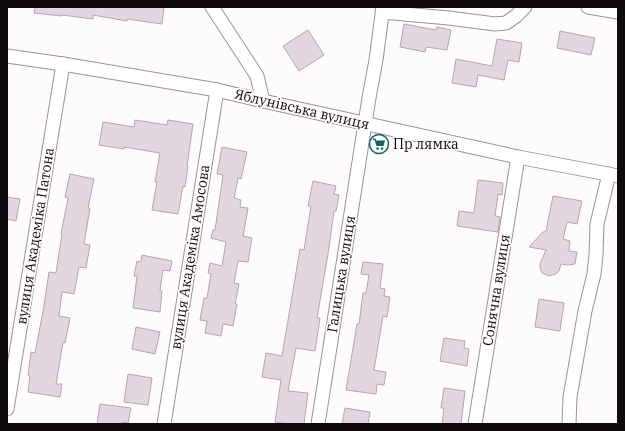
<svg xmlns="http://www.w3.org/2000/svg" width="625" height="431" font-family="'IBM Plex Serif',serif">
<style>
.building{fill:#e4d6de;stroke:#b4a6ae}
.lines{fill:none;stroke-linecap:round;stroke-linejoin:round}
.minor-casing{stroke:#9d9098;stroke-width:15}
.minor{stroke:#fff;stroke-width:13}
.labels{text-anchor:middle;stroke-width:3.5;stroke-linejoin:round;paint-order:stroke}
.street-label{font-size:14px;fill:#0f0a0d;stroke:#fefbfc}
.poi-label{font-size:14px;fill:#0f0a0d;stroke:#fefbfc;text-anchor:start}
</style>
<rect width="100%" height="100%" fill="#fefbfc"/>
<g class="building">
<polygon points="35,7 164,7 162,24 127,19 127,21 93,15 93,19 62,15 62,16 34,13"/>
<polygon points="404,24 436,30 437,27 451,30 447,50 426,47 425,52 400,47"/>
<polygon points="308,30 324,55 299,71 283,46"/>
<polygon points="560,31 595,38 591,55 557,48"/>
<polygon points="497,39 522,43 519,62 508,60 504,80 478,75 476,87 452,83 456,59 492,66"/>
<polygon points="135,120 167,125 168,120 193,124 187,166 188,166 185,187 183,186 178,214 152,210 157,182 155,182 160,153 124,147 124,149 99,145 103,122 134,127"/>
<polygon points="222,147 247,152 241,179 238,178 234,198 241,200 240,207 248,208 243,236 252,238 248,262 238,261 234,283 239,284 235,304 237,304 233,326 223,324 221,336 205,333 207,321 200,320 204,298 207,298 211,274 208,273 210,263 222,266 226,242 211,238 213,230 215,230 223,175 217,174"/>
<polygon points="70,174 94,179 88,208 90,208 84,244 90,245 86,268 79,267 74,294 62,292 59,316 70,318 65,343 63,342 56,384 62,384 60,397 28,392 30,376 28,375 31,352 35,353 44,306 49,272 56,273 62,234 61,234 68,198 65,197"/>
<polygon points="478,180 503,183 502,195 498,194 495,216 500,217 498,232 457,226 459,211 474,213"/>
<polygon points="313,181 336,186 334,194 339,195 336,211 334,211 328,254 317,318 320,318 315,351 296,348 288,391 308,393 304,424 289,424 275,422 281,380 262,377 266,353 282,356 300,249 304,250 311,206 308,206"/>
<polygon points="553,196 582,201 577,224 567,222 563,239 570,241 569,251 577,252 575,264 568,265 561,264 559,271 556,274 549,276 542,273 540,268 540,264 546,250 529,247 543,232 546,231"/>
<polygon points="7,197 20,199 16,221 7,219"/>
<polygon points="142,255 172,261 170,271 163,270 160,291 162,291 160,312 133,308 137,276 134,276 137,261 141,262"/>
<polygon points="363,262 383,264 380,288 385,289 384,296 390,297 387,317 383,316 374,370 386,372 384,385 377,384 376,394 346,390 357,324 359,324 363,293 366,293 369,275 361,274"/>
<polygon points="539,299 564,303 560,331 535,327"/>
<polygon points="136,327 160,332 155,354 132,349"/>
<polygon points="444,338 465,341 464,348 469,349 467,366 440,361"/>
<polygon points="128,374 152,378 148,405 124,402"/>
<polygon points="444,388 465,391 461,424 442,424 444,408 441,408"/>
<polygon points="100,404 131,408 128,423 122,422 122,424 97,424"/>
<polygon points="345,408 370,412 368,424 342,424"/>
</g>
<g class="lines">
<g class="minor-casing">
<g id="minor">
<polyline points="212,7 257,76 263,101"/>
<polyline points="588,7 618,12"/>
<polyline points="382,12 449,18 495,24 506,23 516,16 525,7"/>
<polyline points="7,56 63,64 217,90 263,101 518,157 618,176"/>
<polyline points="7,409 63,64"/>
<polyline points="164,424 217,90"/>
<polyline points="318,424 369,98 376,60 383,7"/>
<polyline points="475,424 518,157"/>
<polyline points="569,424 570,397 585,311 594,274 596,255 597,224 609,174"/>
</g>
</g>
<use href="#minor" class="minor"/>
</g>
<defs>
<g id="supermarket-ring" transform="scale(1)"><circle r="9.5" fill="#fefbfc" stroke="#146361" stroke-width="1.5"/><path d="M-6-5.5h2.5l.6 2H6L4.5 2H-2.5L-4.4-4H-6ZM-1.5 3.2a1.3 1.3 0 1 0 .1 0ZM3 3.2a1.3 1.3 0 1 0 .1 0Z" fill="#146361"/></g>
</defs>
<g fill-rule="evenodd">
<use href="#supermarket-ring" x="379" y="144"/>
</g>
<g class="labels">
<g class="street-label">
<text transform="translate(302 109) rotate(13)" y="5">Яблунівська вулиця</text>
<text transform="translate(35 236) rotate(-81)" y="5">вулиця Академіка Патона</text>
<text transform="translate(190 257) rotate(-81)" y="5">вулиця Академіка Амосова</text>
<text transform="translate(341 274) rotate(-81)" y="5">Галицька вулиця</text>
<text transform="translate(496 290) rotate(-81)" y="5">Сонячна вулиця</text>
</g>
<g class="poi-label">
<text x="393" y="149">Пр лямка</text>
</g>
</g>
<rect width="625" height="431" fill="none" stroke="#0f0a0d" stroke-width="16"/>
</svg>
